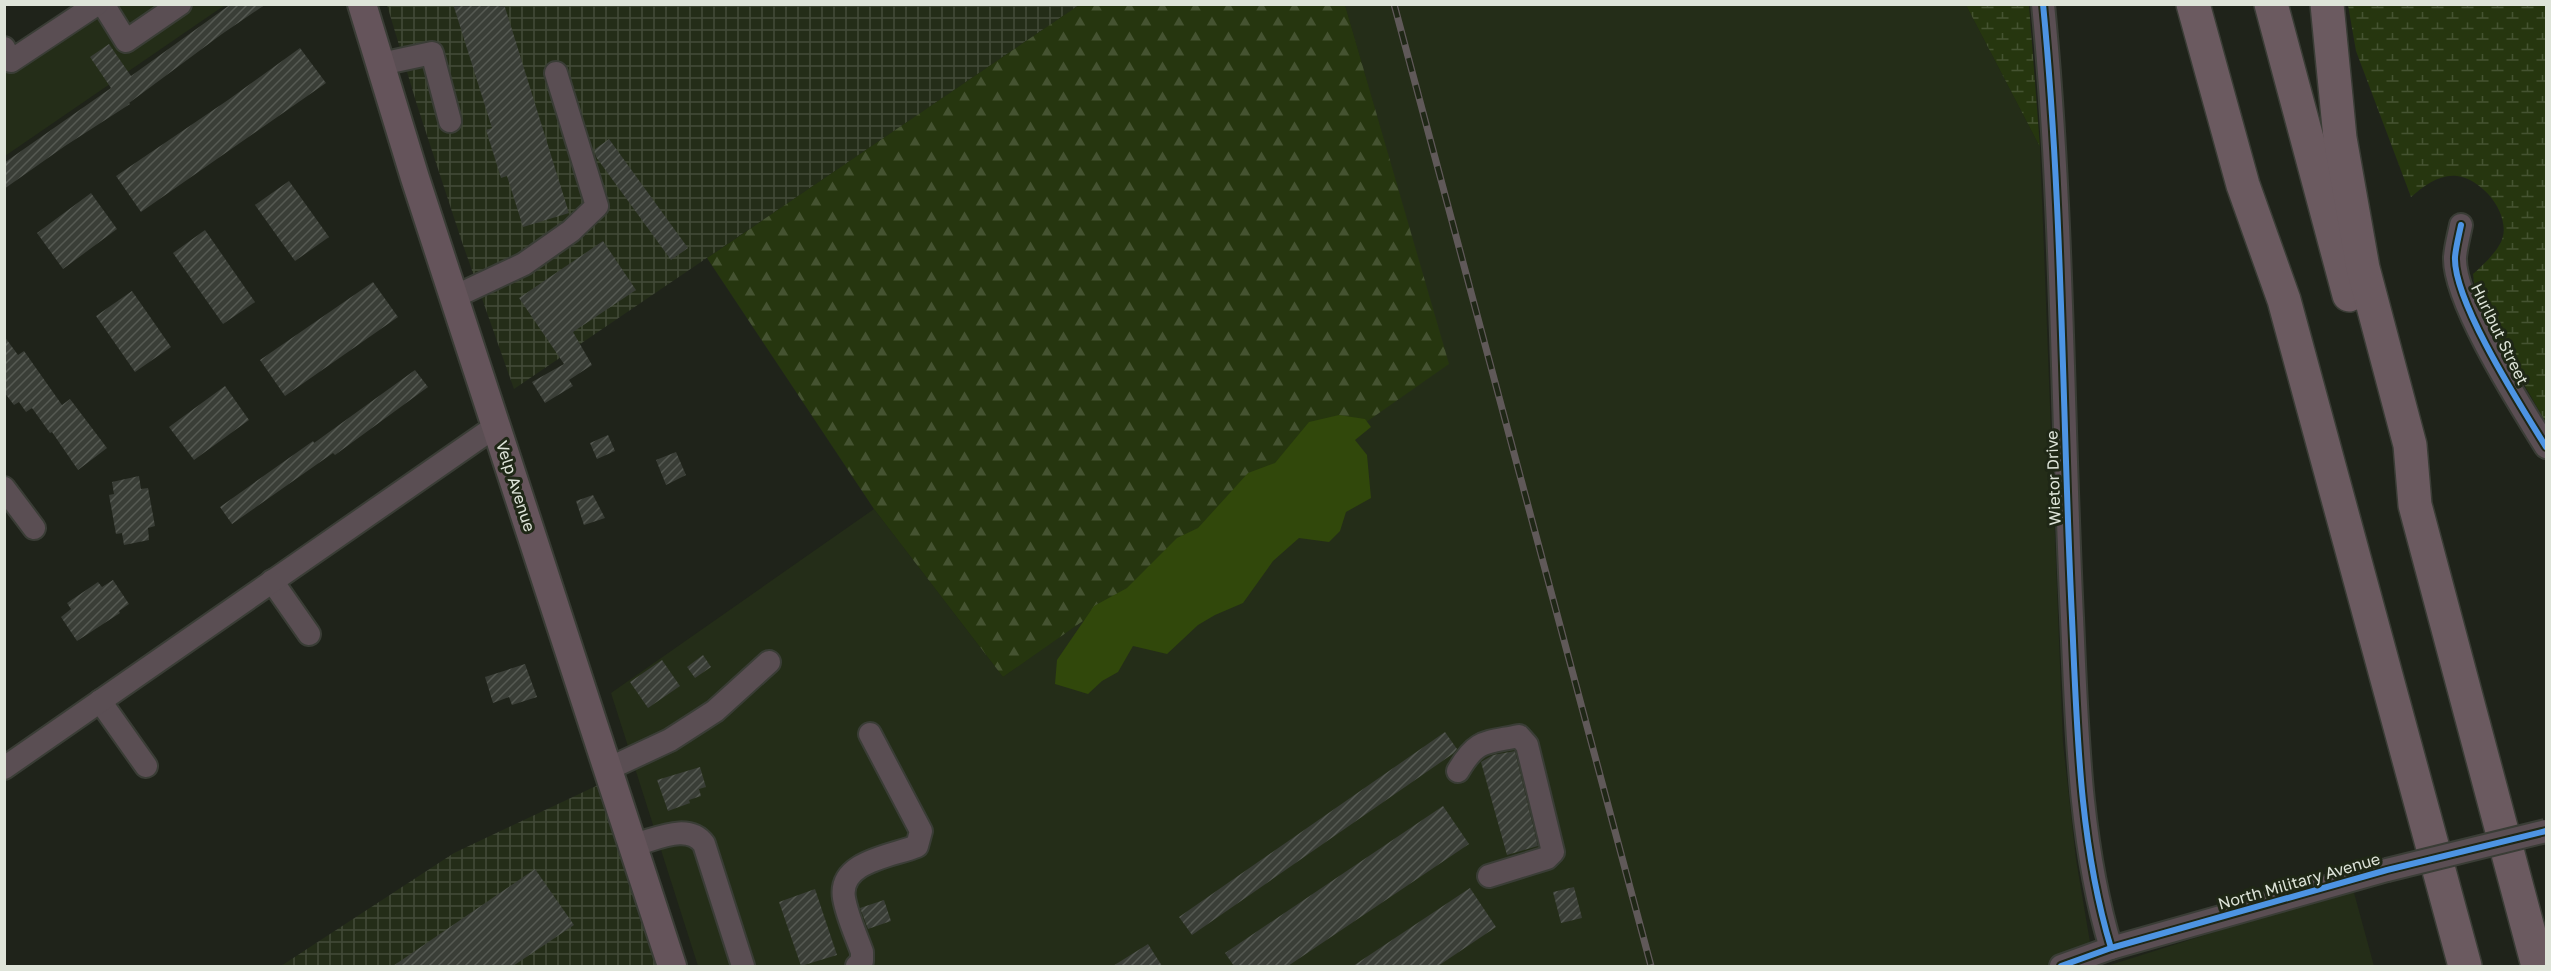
<svg xmlns="http://www.w3.org/2000/svg" width="2551" height="971" font-family="'Golos Text',sans-serif">
<style>
.built{fill:#242d18}
.industrial{fill:url(#industrial-grid)}
.forest{fill:url(#forest-firs)}
.wetland{fill:url(#wetland-marsh)}
.water{fill:#31480b}
.building{fill:url(#building-hatch)}
.lines{fill:none;stroke-linecap:round;stroke-linejoin:round}
.minor-casing{stroke:#3a3d36;stroke-width:26}
.major-casing{stroke:#3a3d36;stroke-width:32}
.highway-casing{stroke:#3a3d36;stroke-width:36}
.minor{stroke:#5a4e53;stroke-width:22}
.major{stroke:#65545b;stroke-width:28}
.highway{stroke:#6b5a60;stroke-width:33}
.rail-casing{stroke:#605959;stroke-width:7}
.rail{stroke:#1f2716;stroke-width:4.5;stroke-dasharray:14;stroke-linecap:butt}
.minor-bridge-casing{stroke:#3a3d36;stroke-width:26;stroke-linecap:butt}
.minor-bridge{stroke:#5a4e53;stroke-width:22}
.cycleway-casing{stroke:#1f2716;stroke-width:10}
.cycleway{stroke:#4d94e3;stroke-width:6}
.labels{text-anchor:middle;stroke-width:6;stroke-linejoin:round;paint-order:stroke}
.street-label{font-size:16px;fill:#dee4d9;stroke:#1f2716}
</style>
<defs>
<pattern id="industrial-grid" width="8" height="8" patternUnits="userSpaceOnUse" patternTransform="scale(1.5)"><rect width="8" height="8" fill="#242d18"/><path d="M0 4h8M4 0v8" fill="none" stroke="#434b39"/></pattern>
<pattern id="forest-firs" width="22" height="20" patternUnits="userSpaceOnUse" patternTransform="scale(1.5)"><rect width="22" height="20" fill="#26360f"/><path d="M5 1l3.5 6h-7zM16 11l3.5 6h-7z" fill="#455331"/></pattern>
<pattern id="wetland-marsh" width="20" height="14" patternUnits="userSpaceOnUse" patternTransform="scale(1.5)"><rect width="20" height="14" fill="#26360f"/><path d="M1 5h8M5 5V1M11 12h8M15 12V8" fill="none" stroke="#455331"/></pattern>
<pattern id="building-hatch" width="6" height="6" patternUnits="userSpaceOnUse" patternTransform="scale(1.5)"><rect width="6" height="6" fill="#3a3e37"/><path d="M-1 1l2-2M0 6l6-6M5 7l2-2" fill="none" stroke="#565a53"/></pattern>
</defs>
<rect width="100%" height="100%" fill="#1f231a"/>
<g class="built">
<polygon points="85,5 225,5 5,156 4,63"/>
<polygon points="1345,5 1966,5 2040,147 2063,743 2076,859 2094,966 698,966 611,693 874,509 1003,677 1448,364"/>
<polygon points="2353,889 2374,966 2107,966 2208,934"/>
</g>
<g class="industrial">
<polygon points="387,5 1079,5 514,389 462,242 417,105"/>
<polygon points="611,779 672,966 281,966 454,853"/>
</g>
<polygon class="forest" points="1079,5 1345,5 1449,364 1003,677 874,509 707,258"/>
<g class="wetland">
<polygon points="1966,5 2029,5 2040,147"/>
<path d="M2348 5H2546V423L2476 300 2473 274C2483 265 2495 254 2501 242 2513 216 2483 179 2457 176 2439 174 2424 186 2411 197L2356 51Z"/>
</g>
<polygon class="water" points="1339,415 1365,419 1371,427 1355,440 1367,455 1371,498 1346,512 1340,531 1329,542 1299,538 1273,561 1243,603 1215,615 1198,625 1167,654 1133,646 1118,672 1102,681 1088,694 1055,684 1057,660 1094,606 1127,588 1177,538 1198,528 1248,473 1275,463 1309,422"/>
<g class="building">
<polygon points="231,4 266,4 222,34 129,103 130,104 65,146 4,189 4,163 111,88 90,57 109,44 131,76"/>
<polygon points="453,4 504,4 569,213 523,227 507,176 501,178 486,130 492,128"/>
<polygon points="300,48 326,83 141,212 116,176 228,100"/>
<polygon points="609,139 688,248 671,260 596,157 594,150"/>
<polygon points="289,181 329,237 295,261 255,205"/>
<polygon points="91,193 117,229 63,269 37,233"/>
<polygon points="205,230 255,302 223,324 173,253"/>
<polygon points="603,241 636,290 573,332 592,365 569,380 573,386 545,403 532,382 564,364 519,298"/>
<polygon points="373,282 398,317 285,396 260,360"/>
<polygon points="132,291 171,347 135,372 96,316"/>
<polygon points="4,336 18,355 24,351 62,405 70,399 107,448 78,470 52,432 50,433 32,408 26,412 19,402 14,405 4,392"/>
<polygon points="415,370 428,387 335,455 333,453 232,524 220,507 313,441 314,443"/>
<polygon points="225,386 249,420 194,460 169,427"/>
<polygon points="608,435 615,451 597,459 590,443"/>
<polygon points="676,452 686,475 666,485 656,460"/>
<polygon points="139,476 141,489 148,488 155,526 148,528 149,540 124,545 122,533 116,534 109,495 114,494 112,482"/>
<polygon points="593,495 605,518 584,525 576,501"/>
<polygon points="113,580 129,604 119,611 120,613 77,641 61,617 71,609 67,603 98,582 102,587"/>
<polygon points="703,655 711,667 695,678 687,667"/>
<polygon points="662,660 680,686 648,708 630,682"/>
<polygon points="525,664 537,697 512,705 509,697 493,703 485,677"/>
<polygon points="1445,732 1457,749 1454,753 1192,935 1179,917"/>
<polygon points="1515,751 1538,846 1507,855 1481,762 1493,755"/>
<polygon points="700,767 706,787 699,789 701,796 689,800 690,803 668,811 657,780"/>
<polygon points="1443,806 1469,844 1288,966 1234,966 1225,953"/>
<polygon points="535,869 574,925 513,966 393,966"/>
<polygon points="1574,887 1582,918 1561,923 1553,892"/>
<polygon points="1470,888 1496,927 1438,966 1353,966"/>
<polygon points="815,889 837,955 801,966 779,902"/>
<polygon points="884,900 891,921 868,929 860,908"/>
<polygon points="1148,944 1162,966 1113,966"/>
</g>
<g class="lines">
<g class="minor-casing">
<g id="minor">
<polyline points="103,4 126,41 180,4"/>
<path d="M2043 4C2063 208 2062 414 2072 618 2077 728 2079 842 2111 948"/>
<polyline points="4,48 11,61 97,4"/>
<polyline points="381,64 432,53 450,121"/>
<path d="M2461 225C2459 235 2456 246 2455 257 2453 301 2522 408 2546 447"/>
<polyline points="454,297 524,264 571,231 597,206 556,73"/>
<polyline points="4,488 34,528"/>
<polyline points="272,581 309,634"/>
<polyline points="100,701 146,766"/>
<polyline points="4,768 496,426"/>
<polyline points="608,769 670,740 715,711 769,662"/>
<path d="M1458 771C1477 739 1485 743 1519 736L1527 745 1553 852 1547 858 1489 876"/>
<path d="M633 845C655 840 688 822 704 844L743 966"/>
<path d="M857 966 862 961V952C856 935 847 916 844 898 838 861 893 856 917 846L921 831 870 734"/>
<polyline points="2061,966 2111,948 2387,870"/>
</g>
</g>
<g class="major-casing">
<polyline id="major" points="362,4 415,178 672,966"/>
</g>
<g class="highway-casing">
<g id="highway">
<polyline points="2193,4 2243,185 2284,300 2465,966"/>
<polyline points="2271,4 2349,295"/>
<polyline points="2327,4 2340,138 2363,268 2410,445 2415,505 2538,966"/>
</g>
</g>
<use href="#minor" class="minor"/>
<use href="#major" class="major"/>
<use href="#highway" class="highway"/>
<g class="rail-casing">
<polyline id="rail" points="1394,4 1651,966"/>
</g>
<use href="#rail" class="rail"/>
<g class="minor-bridge-casing">
<polyline id="minor-bridge" points="2387,870 2546,831"/>
</g>
<use href="#minor-bridge" class="minor-bridge"/>
<g class="cycleway-casing">
<g id="cycleway">
<path d="M2043 4C2063 208 2062 414 2072 618 2077 728 2079 842 2111 948"/>
<path d="M2461 225C2459 235 2456 246 2455 257 2453 301 2522 408 2546 447"/>
<polyline points="2061,966 2111,948 2387,870 2546,831"/>
</g>
</g>
<use href="#cycleway" class="cycleway"/>
</g>
<g class="labels">
<g class="street-label">
<text transform="translate(2500 334) rotate(64)" y="6">Hurlbut Street</text>
<text transform="translate(2053 478) rotate(-92)" y="6">Wietor Drive</text>
<text transform="translate(516 486) rotate(72)" y="6">Velp Avenue</text>
<text transform="translate(2299 881) rotate(-16)" y="6">North Military Avenue</text>
</g>
</g>
<rect width="2551" height="971" fill="none" stroke="#dee4d9" stroke-width="12"/>
</svg>
